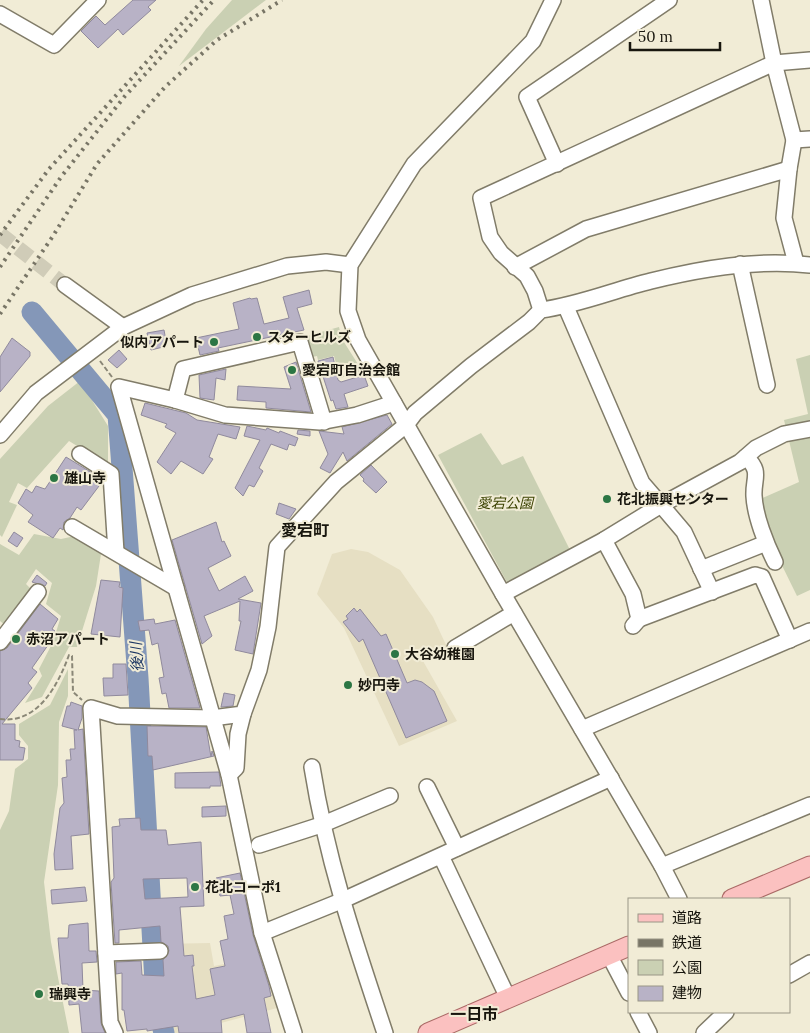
<svg xmlns="http://www.w3.org/2000/svg" width="810" height="1033" font-family="Lora,'Noto Sans JP',serif">
<style>
.built{fill:#e6dfc3}
.green{fill:#cad0b3}
.lines{fill:none;stroke-linecap:round;stroke-linejoin:round}
.river{stroke:#8497b8;stroke-width:21}
.building{fill:#b8b2c6;stroke:#908a9d;fill-rule:evenodd}
.minor-tunnel{stroke:#d0ccb8;stroke-width:15;stroke-dasharray:15 8;stroke-linecap:butt}
.minor-casing{stroke:#817c69;stroke-width:18}
.major-casing{stroke:#aa6a66;stroke-width:21}
.path{stroke:#8a8777;stroke-width:2;stroke-dasharray:5 2.5;stroke-linecap:butt}
.minor{stroke:#fff;stroke-width:15}
.major{stroke:#fbc1c0;stroke-width:19}
.rail{stroke:#787566;stroke-width:4;stroke-dasharray:2.5 5;stroke-linecap:butt}
.poi-dot{fill:#2c7644;stroke:#f1ecd6;stroke-width:2}
.labels{text-anchor:middle;stroke-width:4;stroke-linejoin:round;paint-order:stroke}
.poi-label{font-size:14px;font-weight:bold;fill:#18160e;stroke:#f1ecd6;text-anchor:start}
.park-label{font-size:14px;font-style:italic;fill:#3b4200;stroke:#f1ecd6}
.water-label{font-size:15px;font-style:italic;fill:#1d3763;stroke:#f1ecd6}
.quarter-label{font-size:16px;font-weight:bold;fill:#18160e;stroke:#f1ecd6}
</style>
<rect width="100%" height="100%" fill="#f1ecd6"/>
<g class="built">
<polygon points="351,549 368,552 400,570 433,617 447,647 423,661 457,721 399,746 344,628 317,594 332,554"/>
<polygon points="210,943 214,966 239,961 245,978 268,976 277,1008 221,1023 222,1030 206,1033 172,1033 164,1018 160,944"/>
</g>
<g class="green">
<polygon points="232,0 266,0 179,66 206,29"/>
<polygon points="339,327 342,339 363,372 340,378 334,356 318,360 317,356 312,357 307,336"/>
<polygon points="810,355 810,590 797,596 768,537 758,500 799,482 784,420 808,414 796,359"/>
<polygon points="80,381 108,426 108,465 69,441 27,488 18,483 9,502 17,505 2,537 0,535 0,459 48,406"/>
<polygon points="481,433 502,465 523,456 572,554 509,586 438,455"/>
<polygon points="34,534 61,539 75,536 101,554 96,586 77,647 69,647 42,697 25,703 42,676 39,669 53,642 61,616 46,604 52,583 36,569 26,584 31,589 5,625 0,621 0,544 19,555"/>
<polygon points="68,669 68,696 59,722 58,785 44,882 51,942 69,1033 0,1033 0,830 9,811 15,769 28,759 28,746 19,735 19,724 50,705"/>
</g>
<g class="lines">
<polyline class="river" points="32,312 118,415 138,678 156,1001 164,1033"/>
</g>
<g class="building">
<polygon points="133,0 156,0 148,7 151,10 123,35 118,29 98,48 81,31 96,16 105,25"/>
<polygon points="309,290 312,304 297,308 304,330 218,348 219,351 200,355 196,338 239,329 233,303 250,298 251,299 257,298 264,324 289,318 283,297"/>
<polygon points="164,330 167,346 151,350 147,333"/>
<polygon points="12,338 30,352 30,356 0,392 0,357"/>
<polygon points="119,350 127,359 117,368 108,360"/>
<polygon points="333,357 338,380 341,382 364,375 368,386 344,394 348,407 336,409 333,400 331,401 318,361"/>
<polygon points="296,362 311,412 266,408 266,402 237,400 238,386 291,389 284,367"/>
<polygon points="226,369 225,380 216,378 214,400 200,398 199,375"/>
<polygon points="145,403 186,413 197,420 240,427 236,439 218,434 209,457 213,459 203,474 181,461 171,474 157,462 176,433 165,427 167,424 141,415"/>
<polygon points="387,415 392,424 347,461 343,452 330,473 320,468 328,454 319,431 344,434 342,427"/>
<polygon points="247,426 266,430 267,428 279,433 280,431 298,438 295,446 289,444 287,450 271,444 259,468 263,471 254,487 249,485 243,496 235,488 260,440 244,436"/>
<polygon points="298,430 310,431 310,436 297,434"/>
<polygon points="66,457 102,479 102,482 81,510 77,507 70,518 64,522 63,530 60,528 53,538 28,522 33,515 18,503 26,489 32,493 36,486 45,489"/>
<polygon points="371,465 387,482 376,493 363,481 364,479 360,475"/>
<polygon points="279,503 296,509 289,519 276,514"/>
<polygon points="216,522 222,542 224,541 231,556 208,568 219,591 245,576 253,591 238,599 261,603 253,654 235,650 241,621 239,621 240,601 204,616 212,636 202,644 172,540"/>
<polygon points="14,532 23,538 17,547 8,541"/>
<polygon points="37,575 47,583 45,586 32,582"/>
<polygon points="101,580 120,582 119,587 123,588 120,637 91,634"/>
<polygon points="40,604 58,619 52,629 55,631 51,636 53,638 32,668 37,672 28,683 32,688 2,724 15,724 15,740 20,741 19,747 25,748 23,760 0,760 0,651 7,648"/>
<polygon points="354,608 357,612 360,609 381,636 386,634 407,683 415,680 422,682 434,691 447,721 406,738 363,639 359,642 343,622 348,619 346,616"/>
<polygon points="154,619 155,624 175,620 200,708 169,708 166,693 162,694 159,678 164,677 158,643 152,645 149,630 140,631 138,621"/>
<polygon points="113,664 126,664 128,695 104,696 103,678 113,678"/>
<polygon points="224,693 235,695 233,706 221,707"/>
<polygon points="71,702 82,706 82,718 78,730 83,729 89,834 71,836 73,869 55,870 54,854 60,808 64,803 62,778 67,777 66,760 71,760 70,749 75,749 74,730 77,730 62,726 67,706 70,706"/>
<polygon points="147,726 206,727 211,757 212,751 214,756 153,770 152,756 148,756"/>
<polygon points="219,772 221,786 210,786 210,788 175,788 175,773"/>
<polygon points="226,806 226,816 202,817 202,807"/>
<path d="M140 818 141 830H166L168 845 201 842 204 906 180 907 184 956 193 955 194 966H192L196 999 215 995 210 969 225 966 220 941 228 939 224 916 234 914 230 895 220 896 216 878 240 873 253 935 269 986 271 996 264 998 271 1033H247L244 1014 221 1020 222 1033H179L178 1026 147 1031V1029L127 1031 124 1010H122V973L116 974V962L141 961 142 975 164 976 163 960 169 951 168 946 161 942 160 926 119 930V943H115L111 882 114 878 112 827 120 826 119 819ZM187 878 188 897 145 899 143 879Z"/>
<polygon points="85,887 87,901 52,904 51,890"/>
<polygon points="88,923 89,951 96,951 97,962 82,963 83,990 99,991 101,1023 105,1033 82,1033 79,1004 69,1005 68,984 62,984 58,938 68,938 69,925"/>
</g>
<g class="lines">
<polyline class="minor-tunnel" points="0,234 65,285"/>
<g class="minor-casing">
<g id="minor">
<polyline points="553,0 533,41 414,164 350,265 348,311 358,340 503,594 662,866 679,899"/>
<polyline points="761,0 774,63 794,140 810,139"/>
<polyline points="0,14 54,45 98,0"/>
<polyline points="557,164 527,97 669,0"/>
<polyline points="789,169 794,140"/>
<polyline points="740,264 767,385"/>
<polyline points="515,267 586,229 789,169 784,218 796,263"/>
<polyline points="65,285 123,327"/>
<polyline points="541,310 535,291 527,276 501,253 490,237 481,198 774,63 810,60"/>
<polyline points="175,400 183,369 300,342 324,422"/>
<polyline points="0,435 36,393 123,327 192,295 287,266 326,262 350,265"/>
<polyline points="80,454 111,474 116,552"/>
<path d="M746 457C762 472 753 478 754 496 755 516 766 544 775 562"/>
<polyline points="72,527 176,588"/>
<polyline points="604,540 633,594 639,619 633,626"/>
<polyline points="701,569 766,543"/>
<polyline points="712,592 684,532 661,505 740,462 756,448 784,434 810,429"/>
<polyline points="503,594 604,540 661,505 642,483 566,307"/>
<polyline points="639,619 755,575 762,577 790,640"/>
<polyline points="0,642 38,592"/>
<polyline points="455,648 514,613"/>
<polyline points="582,729 810,631"/>
<path d="M312 767C327 861 355 943 385 1033"/>
<polyline points="229,775 236,768 238,734 243,714"/>
<polyline points="427,787 457,848"/>
<polyline points="259,845 321,825 390,796"/>
<polyline points="441,856 508,998"/>
<polyline points="662,866 810,805"/>
<polyline points="262,933 341,901 611,778"/>
<polyline points="106,953 160,951"/>
<polyline points="609,955 629,993"/>
<polyline points="789,975 810,963"/>
<polyline points="638,1012 649,1033"/>
<path d="M115 1033 110 1022 91 708 118 716 212 718 243 714 259 670 268 627 277 547 336 482 406 425 415 413 471 366 529 322 541 310C579 305 614 290 651 281 703 268 757 259 810 265"/>
<polyline points="294,1033 262,933 229,775 119,387 175,400 225,415 320,422 357,415 394,403"/>
<polyline points="704,1033 726,1012"/>
</g>
</g>
<g class="major-casing">
<g id="major">
<polyline points="732,899 810,866"/>
<polyline points="428,1033 629,946"/>
</g>
</g>
<g class="path">
<polyline points="100,361 112,377"/>
<path d="M0 719C38 724 58 685 69 655L72 656 73 692 82 700"/>
</g>
<use href="#minor" class="minor"/>
<use href="#major" class="major"/>
<g class="rail">
<polyline points="0,235 49,169 203,0"/>
<polyline points="0,267 61,177 125,96 214,0"/>
<polyline points="0,314 53,236 97,164 165,87 217,40 282,0"/>
</g>
</g>
<g class="poi-dot">
<circle cx="257" cy="337" r="5"/>
<circle cx="214" cy="342" r="5"/>
<circle cx="292" cy="370" r="5"/>
<circle cx="54" cy="478" r="5"/>
<circle cx="607" cy="499" r="5"/>
<circle cx="16" cy="639" r="5"/>
<circle cx="395" cy="654" r="5"/>
<circle cx="348" cy="685" r="5"/>
<circle cx="195" cy="887" r="5"/>
<circle cx="39" cy="994" r="5"/>
</g>
<g class="labels">
<g class="poi-label">
<text x="267" y="342">スターヒルズ</text>
<text x="204" y="347" text-anchor="end">似内アパート</text>
<text x="302" y="375">愛宕町自治会館</text>
<text x="64" y="483">雄山寺</text>
<text x="617" y="504">花北振興センター</text>
<text x="26" y="644">赤沼アパート</text>
<text x="405" y="659">大谷幼稚園</text>
<text x="358" y="690">妙円寺</text>
<text x="205" y="892">花北コーポ1</text>
<text x="49" y="999">瑞興寺</text>
</g>
<g class="park-label">
<text x="505" y="508">愛宕公園</text>
</g>
<g class="water-label">
<text transform="translate(137 657) rotate(-94)" y="5">後川</text>
</g>
<g class="quarter-label">
<text x="305" y="536">愛宕町</text>
<text x="474" y="1020">一日市</text>
</g>
</g>
<rect x="628" y="898" width="162" height="115" fill="#f1ecd6" stroke="#9a9686"/>
<rect x="638" y="914" width="25" height="8" fill="#fbc1c0" stroke="#9a9686"/>
<text x="672" y="923" font-size="15" fill="#18160e">道路</text>
<rect x="638" y="939" width="25" height="8" fill="#787566" stroke="#9a9686"/>
<text x="672" y="948" font-size="15" fill="#18160e">鉄道</text>
<rect x="638" y="960" width="25" height="15" fill="#cad0b3" stroke="#9a9686"/>
<text x="672" y="973" font-size="15" fill="#18160e">公園</text>
<rect x="638" y="986" width="25" height="15" fill="#b8b2c6" stroke="#9a9686"/>
<text x="672" y="998" font-size="15" fill="#18160e">建物</text>
<path d="M630 42v8h90v-8" fill="none" stroke="#18160e" stroke-width="2.5"/>
<text x="638" y="42" font-size="15" fill="#18160e" stroke="#f1ecd6" stroke-width="4" paint-order="stroke">50 m</text>
</svg>
